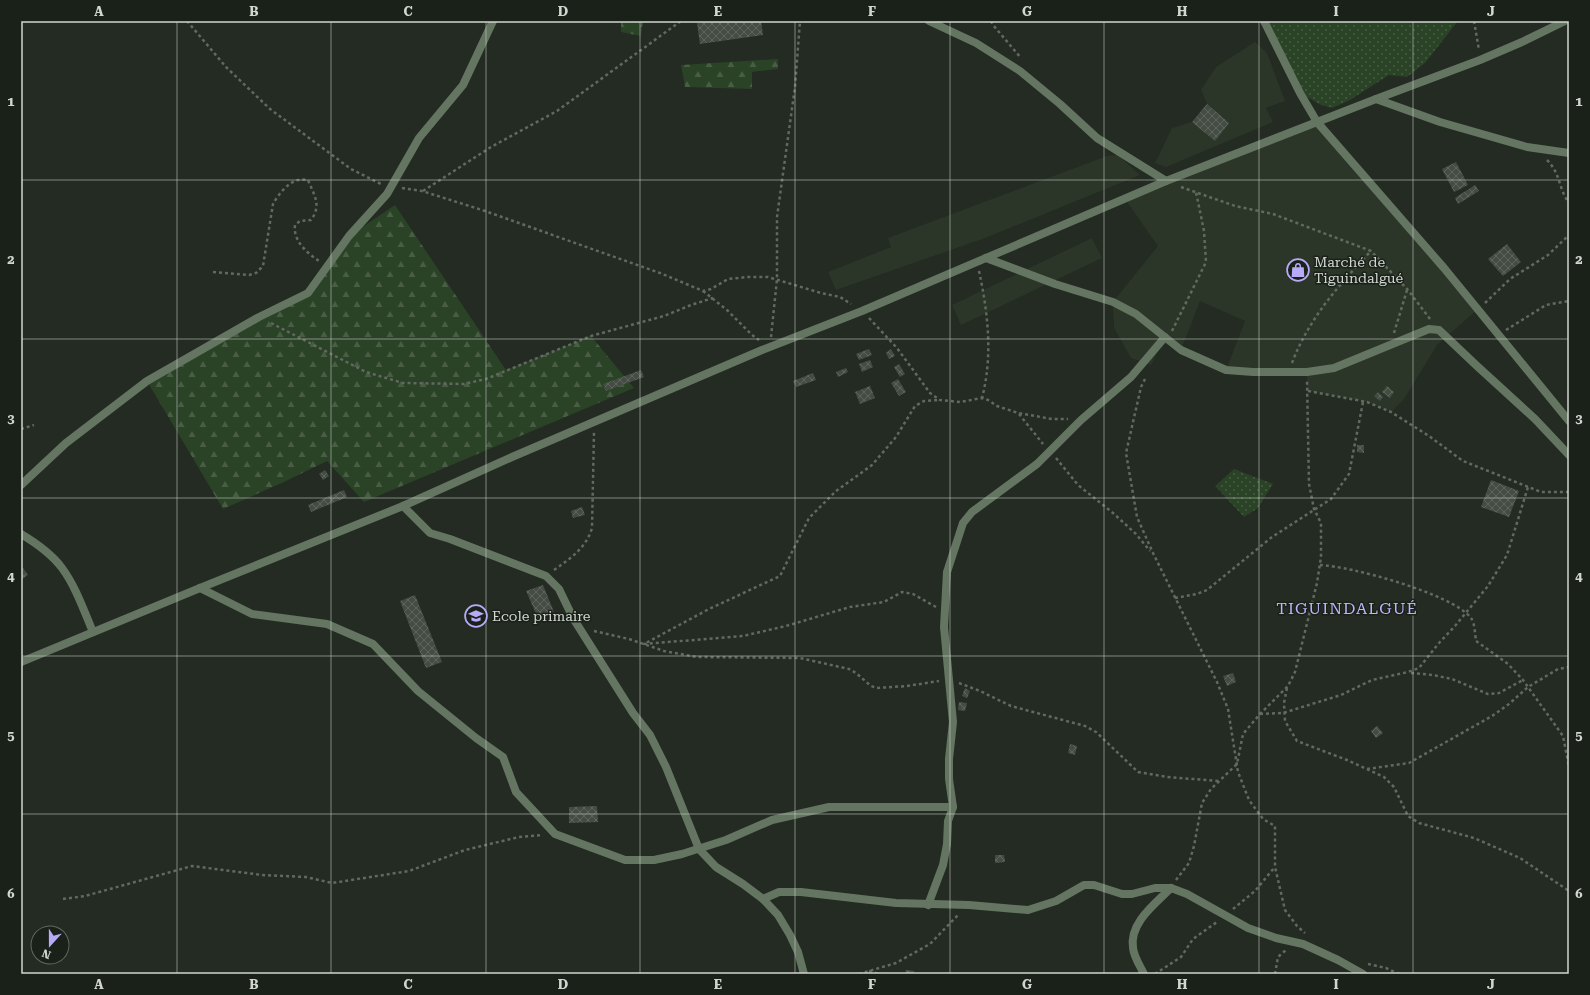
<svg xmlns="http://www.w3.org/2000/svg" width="1590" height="995" font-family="'Roboto Serif',serif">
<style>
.built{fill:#2b3628}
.grass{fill:url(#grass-dots)}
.forest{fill:url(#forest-firs)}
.building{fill:url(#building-cross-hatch)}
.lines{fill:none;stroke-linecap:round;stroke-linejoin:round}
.path{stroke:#626961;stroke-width:2.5;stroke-dasharray:3 3;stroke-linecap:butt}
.minor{stroke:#647561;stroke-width:8}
.tertiary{stroke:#647561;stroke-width:8}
.grid{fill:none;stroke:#d1d6d0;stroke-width:1;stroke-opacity:0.55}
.labels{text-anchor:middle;stroke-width:3;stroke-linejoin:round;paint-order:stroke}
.poi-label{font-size:14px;fill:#d1d6d0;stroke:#1a2119;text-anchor:start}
.quarter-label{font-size:16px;letter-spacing:1px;fill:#bfb4fc;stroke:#1a2119}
.neatline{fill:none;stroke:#d1d6d0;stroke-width:1.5}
.grid-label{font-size:13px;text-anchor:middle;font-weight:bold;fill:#d1d6d0}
</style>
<defs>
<pattern id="grass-dots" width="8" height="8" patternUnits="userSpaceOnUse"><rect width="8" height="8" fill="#2a4226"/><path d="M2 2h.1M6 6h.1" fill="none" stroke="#485d44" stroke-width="1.8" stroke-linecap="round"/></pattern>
<pattern id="forest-firs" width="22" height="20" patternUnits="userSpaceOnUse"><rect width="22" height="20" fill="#2a4226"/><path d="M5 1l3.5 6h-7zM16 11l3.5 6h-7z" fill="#485d44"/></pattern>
<pattern id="building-cross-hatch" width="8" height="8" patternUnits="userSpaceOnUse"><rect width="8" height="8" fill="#444c43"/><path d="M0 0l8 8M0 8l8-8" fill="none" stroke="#5e655d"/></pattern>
</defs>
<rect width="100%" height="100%" fill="#232b22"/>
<g class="built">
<polygon points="1255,42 1267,53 1285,101 1266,108 1273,122 1166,167 1155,163 1172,128 1192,122 1207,104 1201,90 1216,67"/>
<polygon points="1317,122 1478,309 1437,345 1404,399 1391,412 1367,402 1307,391 1307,373 1226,370 1245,321 1200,301 1181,350 1165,337 1151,365 1131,358 1114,328 1113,302 1158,246 1125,199"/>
<polygon points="1118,155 1140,175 985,238 836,290 828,272 891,247 888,238 1107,156"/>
<polygon points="1092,238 1102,258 961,325 952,305"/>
</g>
<g class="grass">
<polygon points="1264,21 1458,21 1425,63 1407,77 1389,75 1350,100 1332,108 1321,105 1300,93"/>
<polygon points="1234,469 1273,484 1258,508 1244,517 1215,486"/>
</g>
<g class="forest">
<polygon points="621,21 643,21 641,36 621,32"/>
<polygon points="778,59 778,69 752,72 752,89 685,87 681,65"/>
<polygon points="395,205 506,370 591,336 634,388 364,502 327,461 284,482 223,509 147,381 308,293 349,236"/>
</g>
<g class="building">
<polygon points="709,21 761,21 763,35 700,44 697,23"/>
<polygon points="1207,104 1229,123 1215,141 1192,122"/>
<polygon points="1456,162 1468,185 1454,192 1442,169"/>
<polygon points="1475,185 1479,191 1458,204 1455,198"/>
<polygon points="1507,244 1521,262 1503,276 1488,259"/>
<polygon points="869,349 872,355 859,360 856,354"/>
<polygon points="891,349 895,356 889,359 886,353"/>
<polygon points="870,360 873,367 862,372 859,364"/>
<polygon points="899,364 905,374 900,377 894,367"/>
<polygon points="846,368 848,372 838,377 836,372"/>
<polygon points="641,370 644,377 606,391 603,384"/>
<polygon points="813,373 816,380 796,387 793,381"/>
<polygon points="898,379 906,392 899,396 891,383"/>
<polygon points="870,386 875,398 860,404 855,392"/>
<polygon points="1387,386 1394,392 1390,398 1382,392"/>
<polygon points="1378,392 1383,397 1380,401 1374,396"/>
<polygon points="1357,445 1364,445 1364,453 1357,452"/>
<polygon points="325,470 329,476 323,480 319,474"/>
<polygon points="1491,480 1519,491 1509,517 1481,507"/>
<polygon points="344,490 347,497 311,512 308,505"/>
<polygon points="582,507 585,515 573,518 571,511"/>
<polygon points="23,568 28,575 21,580 21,569"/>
<polygon points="543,585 554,612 538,618 526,591"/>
<polygon points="415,595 442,662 426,668 400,601"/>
<polygon points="1233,673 1236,682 1227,686 1223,676"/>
<polygon points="965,688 970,691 967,698 962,696"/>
<polygon points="959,702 967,703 965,711 958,710"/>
<polygon points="1377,726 1383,733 1376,738 1371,731"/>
<polygon points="1070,744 1077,746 1075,755 1068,753"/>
<polygon points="597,806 598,822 569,823 569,807"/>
<polygon points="995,855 1004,855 1005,862 995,863"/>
<polygon points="906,970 914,971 914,974 905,974"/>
</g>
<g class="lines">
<g class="path">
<polyline points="187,21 226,67 270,109 351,169 381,184"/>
<polyline points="991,21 993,25 1021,58"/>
<polyline points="1474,21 1479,50"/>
<path d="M1547 160C1561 174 1558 188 1569 203"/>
<polyline points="1181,187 1235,206 1273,214 1371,251 1408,290 1430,319"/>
<polyline points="402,188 422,191 482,210 660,273 703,291 711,289 728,279 748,277 768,277 821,293 840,297 851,304"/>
<polyline points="423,191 491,147 557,111 681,21"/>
<path d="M979 271C988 313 993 356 982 398"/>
<path d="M213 272 249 275 256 273 263 266 273 204C278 195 288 182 298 180 301 179 305 180 308 180 314 195 322 205 311 220L300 221 295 225C293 241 307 253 319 261"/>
<polyline points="703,291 727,310 752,335 759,340"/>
<polyline points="1485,303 1510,279 1548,255 1569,235"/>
<polyline points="869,318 897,348 930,393 940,400 960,402 982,398 988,400 997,406 1018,413 1052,419 1068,419"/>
<polyline points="271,323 366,372 403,383 464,384 486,379 591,336 664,316 691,305 713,298"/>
<polyline points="1506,330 1546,305 1569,301"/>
<polyline points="1172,331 1206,262 1204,231 1196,192"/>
<polyline points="1394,333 1407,290"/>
<polyline points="771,337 777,279 777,217 795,87 800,21"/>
<path d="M1292 363C1309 318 1339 285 1371 251"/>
<polyline points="1145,379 1141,387 1126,453 1137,517 1153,553 1217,682 1228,709 1238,772 1249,800 1263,819 1275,826 1275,867 1285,910 1297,926 1305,933"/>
<polyline points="1308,391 1367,402 1391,412 1429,436 1463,461 1541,492 1569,492"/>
<polyline points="1019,414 1043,444"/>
<polyline points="21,429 34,425"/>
<polyline points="1056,458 1078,485 1113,513 1136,534 1150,551"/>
<path d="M1320 565C1350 566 1453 594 1471 618 1475 623 1475 635 1476 641L1508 664 1523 680 1563 736 1569 767"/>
<path d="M554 570C571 558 586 548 592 528L594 432"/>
<polyline points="1175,598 1197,594 1207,590 1272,537 1331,499 1349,474 1363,402"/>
<polyline points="936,607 913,594 902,592 884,602 850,607 786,626 743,636 644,644 709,609 780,576 809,518 836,491 872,465 896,437 915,406 924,401 940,400"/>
<polyline points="594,631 629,639 664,651 697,657 800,658 849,669 856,673 871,686 877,688 907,686 939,681"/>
<polyline points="1411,673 1433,675 1452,679 1488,694 1499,693 1523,680"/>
<polyline points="959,683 980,691 1011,706 1085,726 1096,732 1138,772 1167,777 1219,781"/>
<polyline points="1287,688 1284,703 1285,721 1297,741 1347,760 1384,777 1394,787 1408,816 1419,823 1474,838 1520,858 1569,891"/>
<polyline points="1260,714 1283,713 1341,695 1372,680 1408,672 1419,668 1439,643 1455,626 1488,586 1507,555 1528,487"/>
<polyline points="1367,769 1409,763 1492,716 1509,704 1528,687 1558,669 1569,667"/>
<polyline points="1176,880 1189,863 1194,846 1202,803 1211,789 1237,764 1243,734 1260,714 1288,686 1295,672 1317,583 1321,557 1321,523 1314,509 1309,484 1307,381"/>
<polyline points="63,899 85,896 192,866 262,875 306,877 332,883 409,871 465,850 519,837 543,835"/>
<polyline points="1233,909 1255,891 1274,868"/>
<polyline points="1368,964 1386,968 1399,974"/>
<polyline points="869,971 879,974"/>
<polyline points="859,974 896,963 930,944 958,915"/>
<polyline points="1155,974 1181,957 1193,939 1217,922"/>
<polyline points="1275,974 1278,957 1286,950"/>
</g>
<g class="minor">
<polyline points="929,21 976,43 1020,71 1060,104 1097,138 1166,181"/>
<polyline points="1264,21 1300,93 1317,122 1444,268 1569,421"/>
<polyline points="1376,99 1440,122 1527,147 1569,153"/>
<polyline points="986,258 1055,284 1113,302 1136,314 1181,350 1226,370 1253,372 1307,372 1334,368 1429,329 1439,330 1477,366 1535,419 1569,455"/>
<polyline points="21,485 66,443 147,381 259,317 308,293 349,236 387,194 419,138 463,85 493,21"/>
<polyline points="403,506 430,533 450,539 546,576 559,589 573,618 633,713 650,735 666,767 699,849 716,867 743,884 763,899 778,915 790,935 798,952 804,974"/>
<path d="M21 534C36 543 51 553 62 568 76 587 84 611 93 632"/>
<polyline points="200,588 252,614 327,624 373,644 418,691 476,738 503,757 516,792 555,834 625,860 654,860 682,854 726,840 772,820 829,807 953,807"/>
<polyline points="763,899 779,892 801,892 896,903 969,905 1028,910 1056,901 1084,885 1094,885 1122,894 1132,894 1155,888 1171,888 1187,894 1248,928 1276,938 1303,944 1338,960 1363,974"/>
<polyline points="928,905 943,865 947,844 948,821 953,807 949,779 949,759 953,722 944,627 947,572 963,523 972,512 1037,464 1081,420 1131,377 1165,337"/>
<path d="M1144 974C1140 966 1134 957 1133 948 1129 923 1155 904 1171 888"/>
</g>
<polyline class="tertiary" points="21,662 200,588 403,506 512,457 762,350 862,311 1166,181 1376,99 1480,60 1522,42 1565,21"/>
</g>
<path class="grid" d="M177 21V974M331 21V974M486 21V974M640 21V974M795 21V974M950 21V974M1104 21V974M1259 21V974M1413 21V974M21 180H1569M21 339H1569M21 498H1569M21 656H1569M21 814H1569"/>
<defs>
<g id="shop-ring" transform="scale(1.15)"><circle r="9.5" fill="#1a2119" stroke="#b7abf8" stroke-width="1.5"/><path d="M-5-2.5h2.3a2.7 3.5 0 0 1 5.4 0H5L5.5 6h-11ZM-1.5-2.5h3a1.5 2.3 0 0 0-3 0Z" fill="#b7abf8"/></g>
<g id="school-ring" transform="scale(1.15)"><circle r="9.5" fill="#1a2119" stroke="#b7abf8" stroke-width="1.5"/><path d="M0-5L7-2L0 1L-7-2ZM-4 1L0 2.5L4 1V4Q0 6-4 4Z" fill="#b7abf8"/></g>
</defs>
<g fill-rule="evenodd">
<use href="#shop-ring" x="1298" y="270"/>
<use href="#school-ring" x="476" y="616"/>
</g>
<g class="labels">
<g class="poi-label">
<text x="1314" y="267">Marché de<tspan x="1314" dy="16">Tiguindalgué</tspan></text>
<text x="492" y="621">Ecole primaire</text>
</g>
<g class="quarter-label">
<text x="1347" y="614">TIGUINDALGUÉ</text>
</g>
</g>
<rect width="1590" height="995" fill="none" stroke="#1a2119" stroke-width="44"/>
<g transform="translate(50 945) rotate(201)"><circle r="19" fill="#1a2119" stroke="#636962"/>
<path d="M0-3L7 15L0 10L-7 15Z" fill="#b7abf8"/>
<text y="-6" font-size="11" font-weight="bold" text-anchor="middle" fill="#d1d6d0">N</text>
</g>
<rect x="22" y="22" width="1546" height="951" class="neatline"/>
<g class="grid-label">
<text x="99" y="16">A</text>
<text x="254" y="16">B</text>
<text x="408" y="16">C</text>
<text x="563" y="16">D</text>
<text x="718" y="16">E</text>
<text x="872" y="16">F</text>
<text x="1027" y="16">G</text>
<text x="1182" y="16">H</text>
<text x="1336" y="16">I</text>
<text x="1491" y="16">J</text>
<text x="11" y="106">1</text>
<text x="1579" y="106">1</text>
<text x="11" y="264">2</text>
<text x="1579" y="264">2</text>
<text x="11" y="423">3</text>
<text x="1579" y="423">3</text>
<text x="11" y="581">4</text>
<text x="1579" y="581">4</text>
<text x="11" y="740">5</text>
<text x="1579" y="740">5</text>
<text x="11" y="898">6</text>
<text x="1579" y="898">6</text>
<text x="99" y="989">A</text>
<text x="254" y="989">B</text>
<text x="408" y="989">C</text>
<text x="563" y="989">D</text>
<text x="718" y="989">E</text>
<text x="872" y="989">F</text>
<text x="1027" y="989">G</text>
<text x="1182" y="989">H</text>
<text x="1336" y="989">I</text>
<text x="1491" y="989">J</text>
</g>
</svg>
